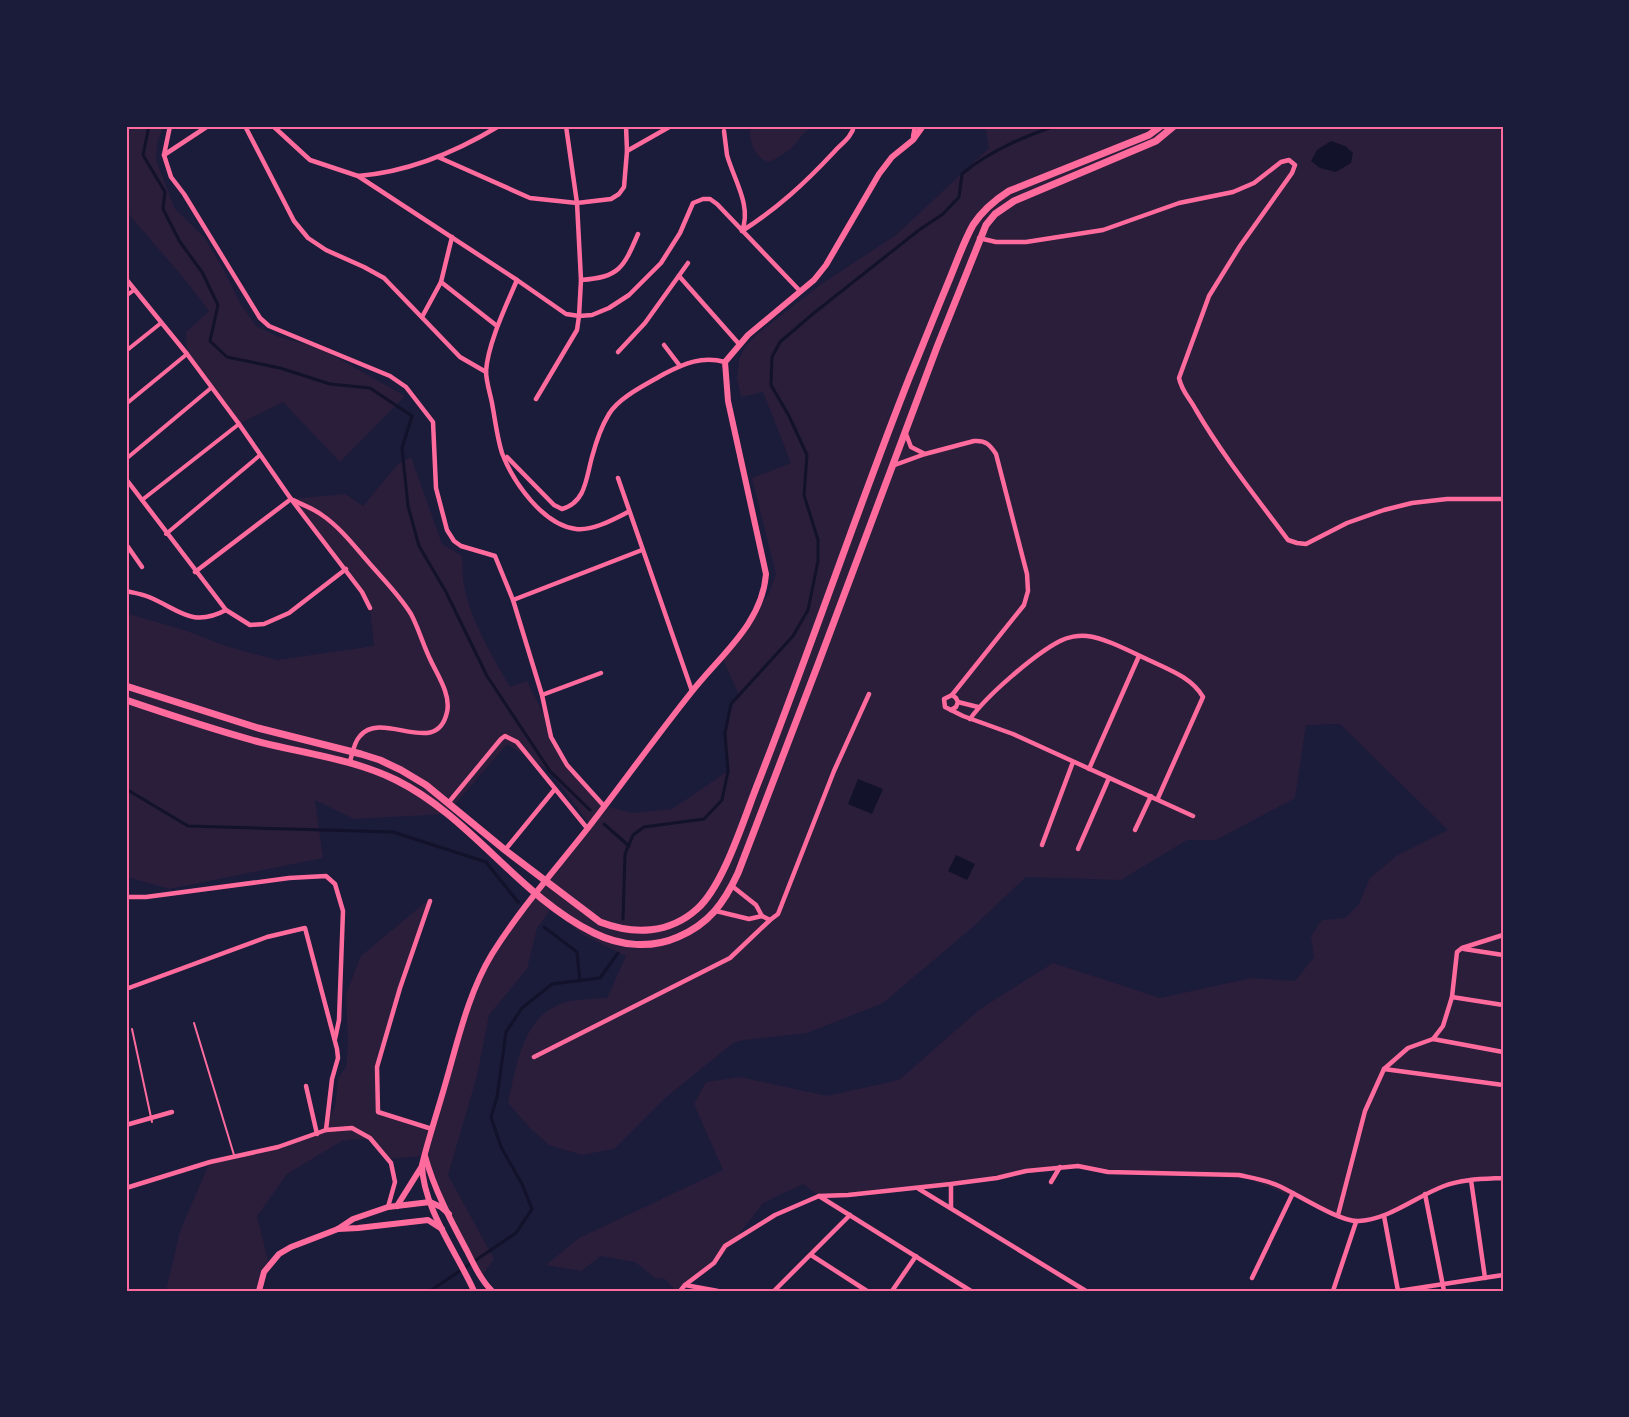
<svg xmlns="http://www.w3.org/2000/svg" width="1629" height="1417" font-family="'Open Sans',sans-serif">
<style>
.green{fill:#2a1e3b}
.water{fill:#12122b}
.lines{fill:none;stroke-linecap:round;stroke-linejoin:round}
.stream{stroke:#12122b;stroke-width:3}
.service{stroke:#ff6b9d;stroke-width:2}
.pedestrian{stroke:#ff6b9d;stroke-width:4}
.minor{stroke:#ff6b9d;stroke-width:4.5}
.tertiary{stroke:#ff6b9d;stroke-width:6}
.secondary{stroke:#ff6b9d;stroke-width:7}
.neatline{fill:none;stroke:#ff6b9d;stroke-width:2}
</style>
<rect width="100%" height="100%" fill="#1b1b3a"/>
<g class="green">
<polygon points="140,126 164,126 157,143 156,160 175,209 204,237 224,270 240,303 256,326 279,337 320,348 405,396 340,462 283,402 239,424 187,354 186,332 209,311 186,281 126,211 126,129"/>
<path d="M750 126H814L805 132 791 149 770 162C754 159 749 141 750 126Z"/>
<path d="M985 126H1503V1178L1445 1185 1384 1216 1356 1222 1248 1179 1108 1172 1078 1166 951 1184 819 1196 803 1184 763 1203 724 1254 681 1291H676L665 1279 655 1278 635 1262 601 1256 581 1271 546 1265 579 1238 723 1170 694 1104 706 1082 740 1077 827 1096 899 1080 980 1009 1053 963 1160 998 1251 978 1295 981 1314 957 1311 936 1322 920 1345 918 1359 904 1370 878 1396 856 1448 830 1340 724 1306 725 1295 798 1216 840H1187L1121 880 1026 877 973 927 883 1003 807 1033 744 1040 733 1043 664 1099 614 1149 582 1155 549 1145 531 1129 508 1103C516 1067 522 1019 560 1004 572 999 594 999 607 998L626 956 583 935 551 909 537 928 527 969 489 1015 477 1076 448 1175 494 1259 481 1277 432 1178 425 1156 385 1159 370 1138 342 1141 287 1174 257 1216 269 1264 259 1291H166L180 1231 210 1162 234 1158 318 1134 335 1107 338 1079 346 1067 348 1046 346 994 361 956 428 900 377 1068 378 1112 432 1129 468 1009 491 956 590 825 550 771 507 744 447 814 354 819 315 800 323 858 170 889 126 877V613L187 631 226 646 277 660 374 646 370 608 362 592 291 499 345 494 363 506 397 465 411 457 442 544 462 556C463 565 462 575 464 584 469 618 493 657 510 687L527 681 548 723 551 737 567 765 604 806 633 813 672 809 728 771C726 745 722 716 739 695L723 659 769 593 776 574 752 478 791 463 763 392 741 397 737 379 739 360 745 347 756 335 820 285 896 235 989 148Z"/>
</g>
<g class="water">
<polygon points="1331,141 1345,146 1353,153 1351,163 1336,172 1320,168 1311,161 1317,150"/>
<polygon points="858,779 883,789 872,814 848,804"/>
<polygon points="956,855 975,864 967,880 948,871"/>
</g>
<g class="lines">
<g class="stream">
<polyline points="149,126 143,155 165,192 163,209 180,242 202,272 218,305 210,341 227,357 280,368 330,384 370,388 412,416 402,448 408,506 419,546 446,592 487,676 550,771 590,810"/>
<polyline points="126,789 188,826 393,832 486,862 518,902"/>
<polyline points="604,824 629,846"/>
<path d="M623 919 625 854 633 835 644 827 704 819 722 800 728 771 725 733 731 704 793 636 808 610 818 561V540L804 495 807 455 789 416 771 385 772 357 780 342 814 313 919 230 943 214 959 197 962 174C989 151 1023 137 1055 126"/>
<polyline points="544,927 577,952 580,981"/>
<polyline points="430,1291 516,1233 532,1209 522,1184 501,1147 491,1117 497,1097 506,1032 522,1008 552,984 600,978 618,953"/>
</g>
<g class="service">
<polyline points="194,1023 234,1155"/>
<polyline points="132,1029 152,1122"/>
</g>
<g class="pedestrian">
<polyline points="126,296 134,290"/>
<polyline points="126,351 161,323"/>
<polyline points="126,404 187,354"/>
<polyline points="126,459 211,388"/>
<polyline points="142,500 239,424"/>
<polyline points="166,534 259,456"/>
</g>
<g class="minor">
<polyline points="170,126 164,155 171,177 184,194 260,318 269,326 390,376 406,387 433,422 436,488 447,530 454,541 461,546 495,556 513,600 542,695 551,737 567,765 604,806"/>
<polyline points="245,126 294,221 308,238 326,250 364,267 384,278 460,357 486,372"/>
<polyline points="273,126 310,160 358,176 517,280 566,314 579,316 592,315 609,308 629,295 661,263 680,233 693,203 703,199 710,199 717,204 800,291"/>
<path d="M724 131C725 139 726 147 727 155 734 180 752 206 742 231"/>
<polyline points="913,137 915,126"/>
<polyline points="627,151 671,126"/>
<polyline points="164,155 208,126"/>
<polyline points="438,157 530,198 577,203 611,199 619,194 624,187 627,151 626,126"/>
<path d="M358 176C408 172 456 152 499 126"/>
<path d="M742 231C778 208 805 183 834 152 841 144 852 137 854 126"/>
<path d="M979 238 996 242H1026L1103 230 1179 203 1233 192 1254 183 1281 162 1289 160 1295 165 1292 173 1240 246 1209 296 1179 378C1182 392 1189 397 1196 410 1223 456 1256 497 1288 540L1297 543 1306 544 1347 523 1384 510 1412 503 1447 499H1503"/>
<polyline points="679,276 739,344"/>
<polyline points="126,279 187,354 239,424 291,499 362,592 370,608"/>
<path d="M517 280C506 306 488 343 486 371 486 381 490 393 492 403 495 419 497 437 502 453 513 482 543 525 576 529 593 531 614 519 628 512"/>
<path d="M581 280C619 277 623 269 638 234"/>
<polyline points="441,282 497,326"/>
<polyline points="422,317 441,282 452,237"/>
<polyline points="664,345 680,366"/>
<polyline points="618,352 645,323 688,263"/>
<polyline points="536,399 577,330 579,316 581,280 577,203 566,126"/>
<polyline points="906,434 911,447 925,454"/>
<path d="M507 457 554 505 562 509C586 502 586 478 592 457 596 442 601 427 609 414 619 397 647 384 664 374 685 363 702 356 725 362"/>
<path d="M892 466 925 454 974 441C986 440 990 445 996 454L1027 574 1028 591 1024 605 952 695 944 699 945 707 963 716 1013 734 1193 816"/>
<polyline points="618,478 692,691"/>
<polyline points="126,479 226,610 250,625 264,624 289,613 346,569"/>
<path d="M293 500C303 505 314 509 322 515 341 528 355 547 370 564 384 580 400 596 411 614 419 629 423 645 431 661 438 676 451 695 447 712 437 759 382 709 360 736 354 742 352 754 350 762"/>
<polyline points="126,544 142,567"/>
<polyline points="195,572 291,499"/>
<path d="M126 591C134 593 142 594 149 597 180 610 192 628 226 610"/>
<polyline points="513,600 642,550"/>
<polyline points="542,695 601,673"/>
<polyline points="958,702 978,707"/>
<polyline points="951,710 956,707 958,702 956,698 952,695"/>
<path d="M970 719C987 695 1035 654 1060 641 1067 637 1079 635 1087 636 1106 638 1133 653 1151 661 1170 670 1192 678 1203 697L1158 798"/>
<polyline points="1089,769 1139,656"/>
<polyline points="449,802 501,739 505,736 517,742 587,828"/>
<polyline points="1135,830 1151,796"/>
<polyline points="1042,845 1073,762"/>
<polyline points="1078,849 1109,778"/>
<polyline points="505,850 555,789"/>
<polyline points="126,897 146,897 289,878 326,876 335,884 343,911 339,1020 335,1039"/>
<polyline points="430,901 400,988 377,1067 378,1112 432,1129"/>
<polyline points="716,911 749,919 762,916"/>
<polyline points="770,920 778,914 834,771 869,694"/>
<polyline points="1464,949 1503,955"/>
<polyline points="126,989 267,937 305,928 337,1049 338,1058 332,1079 326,1130"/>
<polyline points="1452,997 1503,1005"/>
<polyline points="1433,1039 1503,1052"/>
<polyline points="534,1057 730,958 770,920 762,916 756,905 732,886"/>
<polyline points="1384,1069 1503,1085"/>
<polyline points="306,1086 317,1134"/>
<polyline points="126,1125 172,1112"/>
<polyline points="1471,1180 1485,1278"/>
<polyline points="1051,1182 1060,1167"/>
<polyline points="951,1184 951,1208"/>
<polyline points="126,1188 210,1162 278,1147 326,1130 352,1128 370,1138 391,1163 395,1182 388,1207"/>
<polyline points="919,1189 1086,1291"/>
<polyline points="1425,1194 1444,1291"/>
<polyline points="819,1196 971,1291"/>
<polyline points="1338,1215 1365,1111 1384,1069 1408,1048 1433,1039 1443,1026 1452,997 1457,952 1462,948 1503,935"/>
<polyline points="1384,1216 1398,1291"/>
<polyline points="811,1255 867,1291"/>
<polyline points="1252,1278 1293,1193"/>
<polyline points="685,1285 718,1291"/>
<path d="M680 1291 685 1285 714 1263 725 1246 775 1215 819 1196 848 1195 951 1184 997 1178 1026 1171 1078 1166 1108 1172 1239 1175C1252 1178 1266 1180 1279 1186 1297 1194 1341 1223 1359 1221 1390 1219 1415 1197 1444 1186 1462 1179 1483 1179 1503 1178"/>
<polyline points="774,1291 850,1215"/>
<polyline points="892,1291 916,1256"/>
<polyline points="1333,1291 1356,1222"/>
<polyline points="1398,1291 1503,1275"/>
</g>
<g class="tertiary">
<path d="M425 1156C434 1189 451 1221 467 1251 474 1265 481 1280 492 1291"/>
<polyline points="397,1206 422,1166"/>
<polyline points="338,1229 358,1228 428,1220 442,1229"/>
<polyline points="259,1291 264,1272 279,1254 291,1247 338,1229 353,1219 388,1207 430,1202 441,1207 449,1214"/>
<path d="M474 1291C457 1253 423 1208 422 1165 429 1136 439 1107 447 1078 459 1036 469 992 492 954 520 909 555 870 588 828 622 784 655 738 690 694 719 656 762 625 766 574L728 401 725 362 748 335 814 280 826 265 879 174 892 157 913 140 923 126"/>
</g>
<g class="secondary">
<path d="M126 686 258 728 361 754 380 760 401 770 426 785 505 850 600 922C634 935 669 934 697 909 724 885 744 818 758 783 811 648 857 510 910 376 923 345 935 314 948 283 956 264 963 243 973 225 982 211 995 200 1009 191L1149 135 1161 126"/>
<path d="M126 700C167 714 209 728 252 740 300 753 351 758 396 780 471 817 519 896 594 933 620 946 651 949 678 937 709 924 724 903 738 873L817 667 937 347 986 225 995 214 1014 201 1156 141 1174 126"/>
</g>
</g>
<rect width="1629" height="1417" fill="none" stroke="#1b1b3a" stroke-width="255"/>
<rect x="128" y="128" width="1374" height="1162" class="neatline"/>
</svg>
